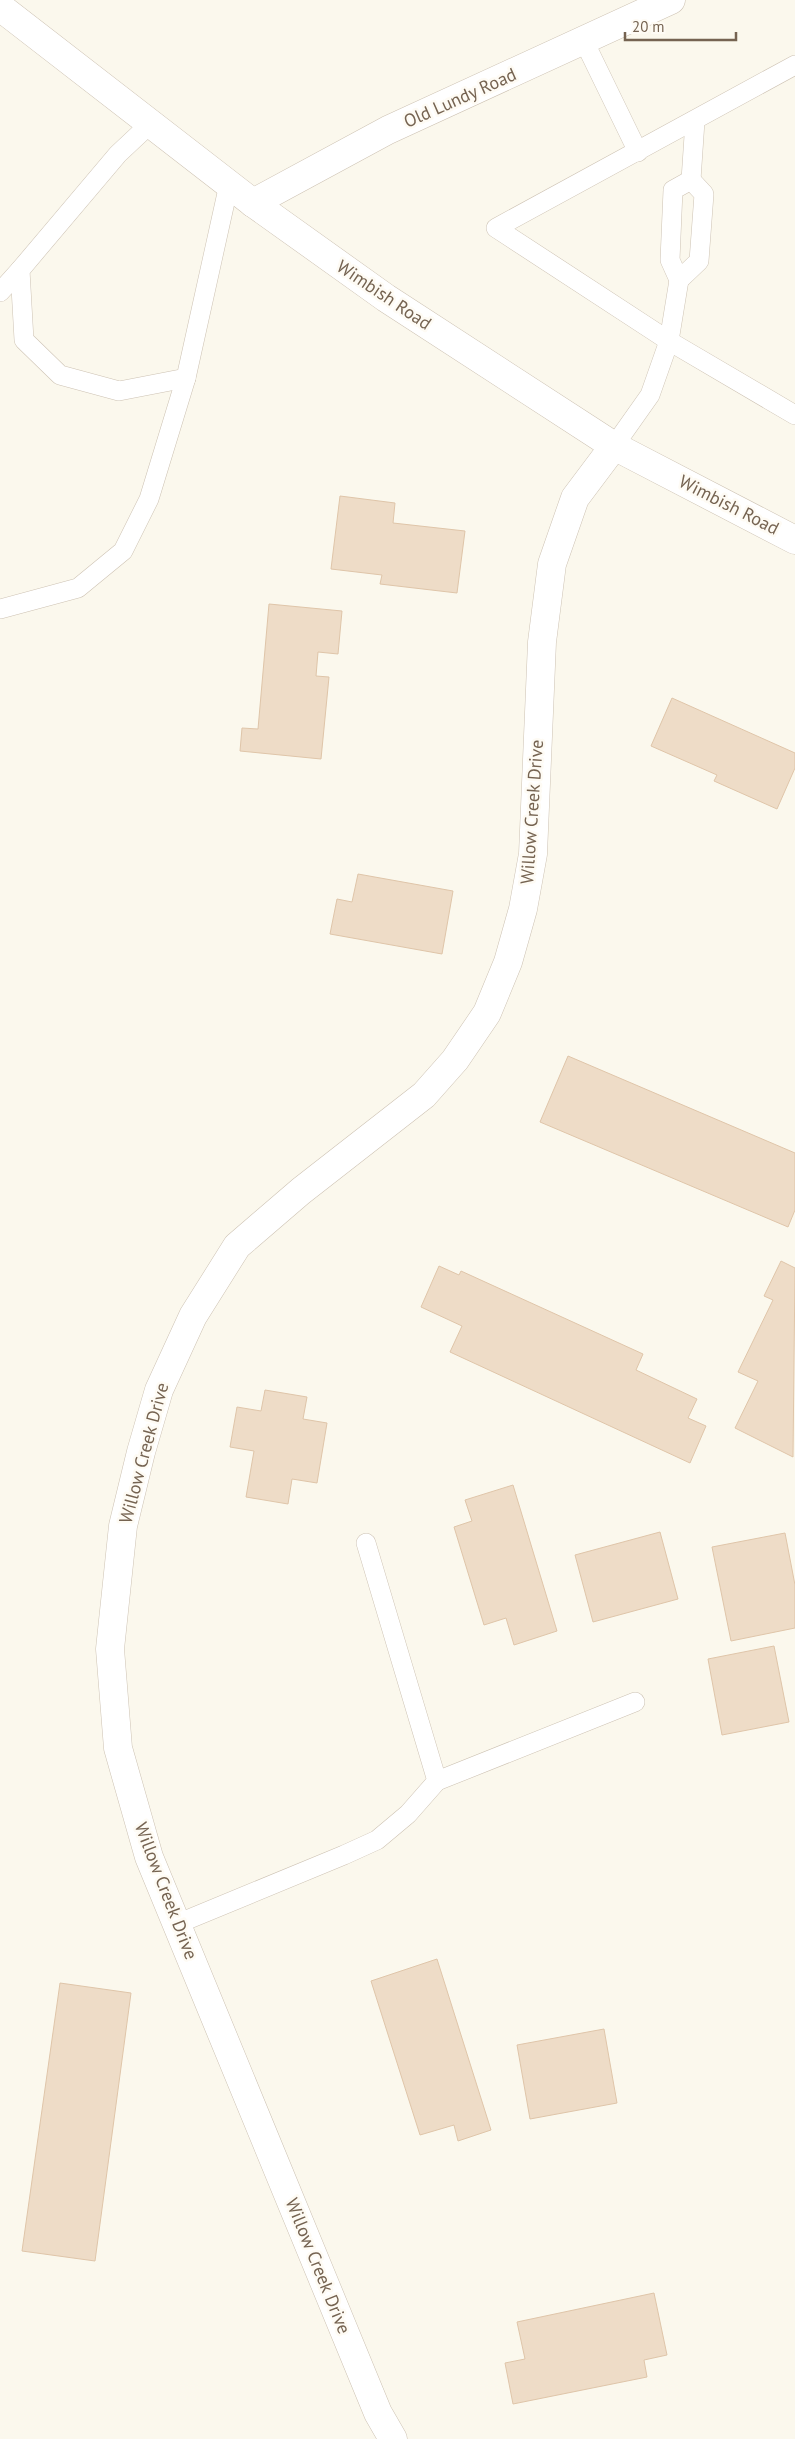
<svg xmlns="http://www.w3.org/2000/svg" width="795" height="2439" font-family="'PT Sans',sans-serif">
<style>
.building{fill:#eedcc7;stroke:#dfc5a9}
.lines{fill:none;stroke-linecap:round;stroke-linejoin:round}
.service-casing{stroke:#cdc2b3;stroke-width:20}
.minor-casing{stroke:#cdc2b3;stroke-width:29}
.tertiary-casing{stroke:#cdc2b3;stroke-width:29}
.service{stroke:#fff;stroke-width:19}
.minor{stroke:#fff;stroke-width:28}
.tertiary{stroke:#fff;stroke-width:28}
.labels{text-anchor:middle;stroke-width:5;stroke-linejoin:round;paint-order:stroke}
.street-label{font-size:18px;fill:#756351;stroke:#fefbf4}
</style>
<rect width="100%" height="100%" fill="#fbf8ed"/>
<g class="building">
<polygon points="340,496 395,503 393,523 465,531 457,593 380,584 382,575 331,569"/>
<polygon points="269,604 342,611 338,654 318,652 316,676 329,677 321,759 240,751 242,728 258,729"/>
<polygon points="672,698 795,753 795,768 777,809 714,781 717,775 651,746"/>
<polygon points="358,874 453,891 442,954 330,934 337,899 352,902"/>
<polygon points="568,1056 795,1153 795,1210 788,1227 540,1122"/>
<polygon points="781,1261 795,1268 793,1457 735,1428 758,1381 738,1372 773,1300 764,1296"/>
<polygon points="439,1266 459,1275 461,1271 643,1354 636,1370 697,1399 688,1418 706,1426 690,1463 450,1352 462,1326 421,1307"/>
<polygon points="265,1390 307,1397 303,1419 327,1423 317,1483 292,1479 288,1504 246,1497 254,1451 230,1447 237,1407 261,1411"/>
<polygon points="513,1485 557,1631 514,1645 506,1618 484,1625 454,1527 472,1521 465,1500"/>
<polygon points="660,1532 678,1599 593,1622 575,1555"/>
<polygon points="785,1533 795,1585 795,1628 731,1641 712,1547"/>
<polygon points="774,1646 789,1722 722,1735 708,1659"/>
<polygon points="437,1959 491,2130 458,2141 454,2125 420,2135 371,1981"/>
<polygon points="60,1983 131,1993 95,2261 22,2251"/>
<polygon points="604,2029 617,2103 530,2119 517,2045"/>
<polygon points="654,2293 667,2355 644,2360 647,2377 513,2404 505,2363 525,2359 517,2322"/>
</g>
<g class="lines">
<g class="service-casing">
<g id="service">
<polyline points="584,41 638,152"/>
<polyline points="795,65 496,228 669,341 795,415"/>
<polyline points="150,124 118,154 20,270 24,340 60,375 119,391 186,378 229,184"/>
<polygon points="691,180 704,194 699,261 679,280 670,260 673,190"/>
<polyline points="691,180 695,121"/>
<polyline points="0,292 20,270"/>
<polyline points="614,446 650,395 669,341 679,280"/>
<polyline points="0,609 78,588 123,551 149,499 186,378"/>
<polyline points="437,1781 635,1702"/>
<polyline points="177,1924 344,1855 377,1840 408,1814 437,1781 366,1543"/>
</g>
</g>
<g class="minor-casing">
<g id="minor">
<polyline points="253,203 388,130 671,0"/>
<polyline points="393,2439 378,2413 149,1857 118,1748 110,1649 123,1526 141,1452 159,1390 193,1316 237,1246 301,1191 424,1095 455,1060 487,1013 508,962 523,909 533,854 542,642 552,564 575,498 614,446"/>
</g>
</g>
<g class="tertiary-casing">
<polyline id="tertiary" points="0,7 253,203 386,298 614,446 795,540"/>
</g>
<use href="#service" class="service"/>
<use href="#minor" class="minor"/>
<use href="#tertiary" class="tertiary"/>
</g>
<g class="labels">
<g class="street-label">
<text transform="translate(460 98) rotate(-24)" y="6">Old Lundy Road</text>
<text transform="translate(384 295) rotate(34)" y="6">Wimbish Road</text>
<text transform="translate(729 505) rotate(27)" y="6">Wimbish Road</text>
<text transform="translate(532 812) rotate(-86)" y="6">Willow Creek Drive</text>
<text transform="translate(144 1453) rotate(-75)" y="6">Willow Creek Drive</text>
<text transform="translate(166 1891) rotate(69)" y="6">Willow Creek Drive</text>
<text transform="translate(318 2266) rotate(68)" y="6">Willow Creek Drive</text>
</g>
</g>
<path d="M625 32v8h111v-8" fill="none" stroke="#756351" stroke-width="2.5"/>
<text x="632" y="32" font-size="15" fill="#756351" stroke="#fefbf4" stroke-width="4" paint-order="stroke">20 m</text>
</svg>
